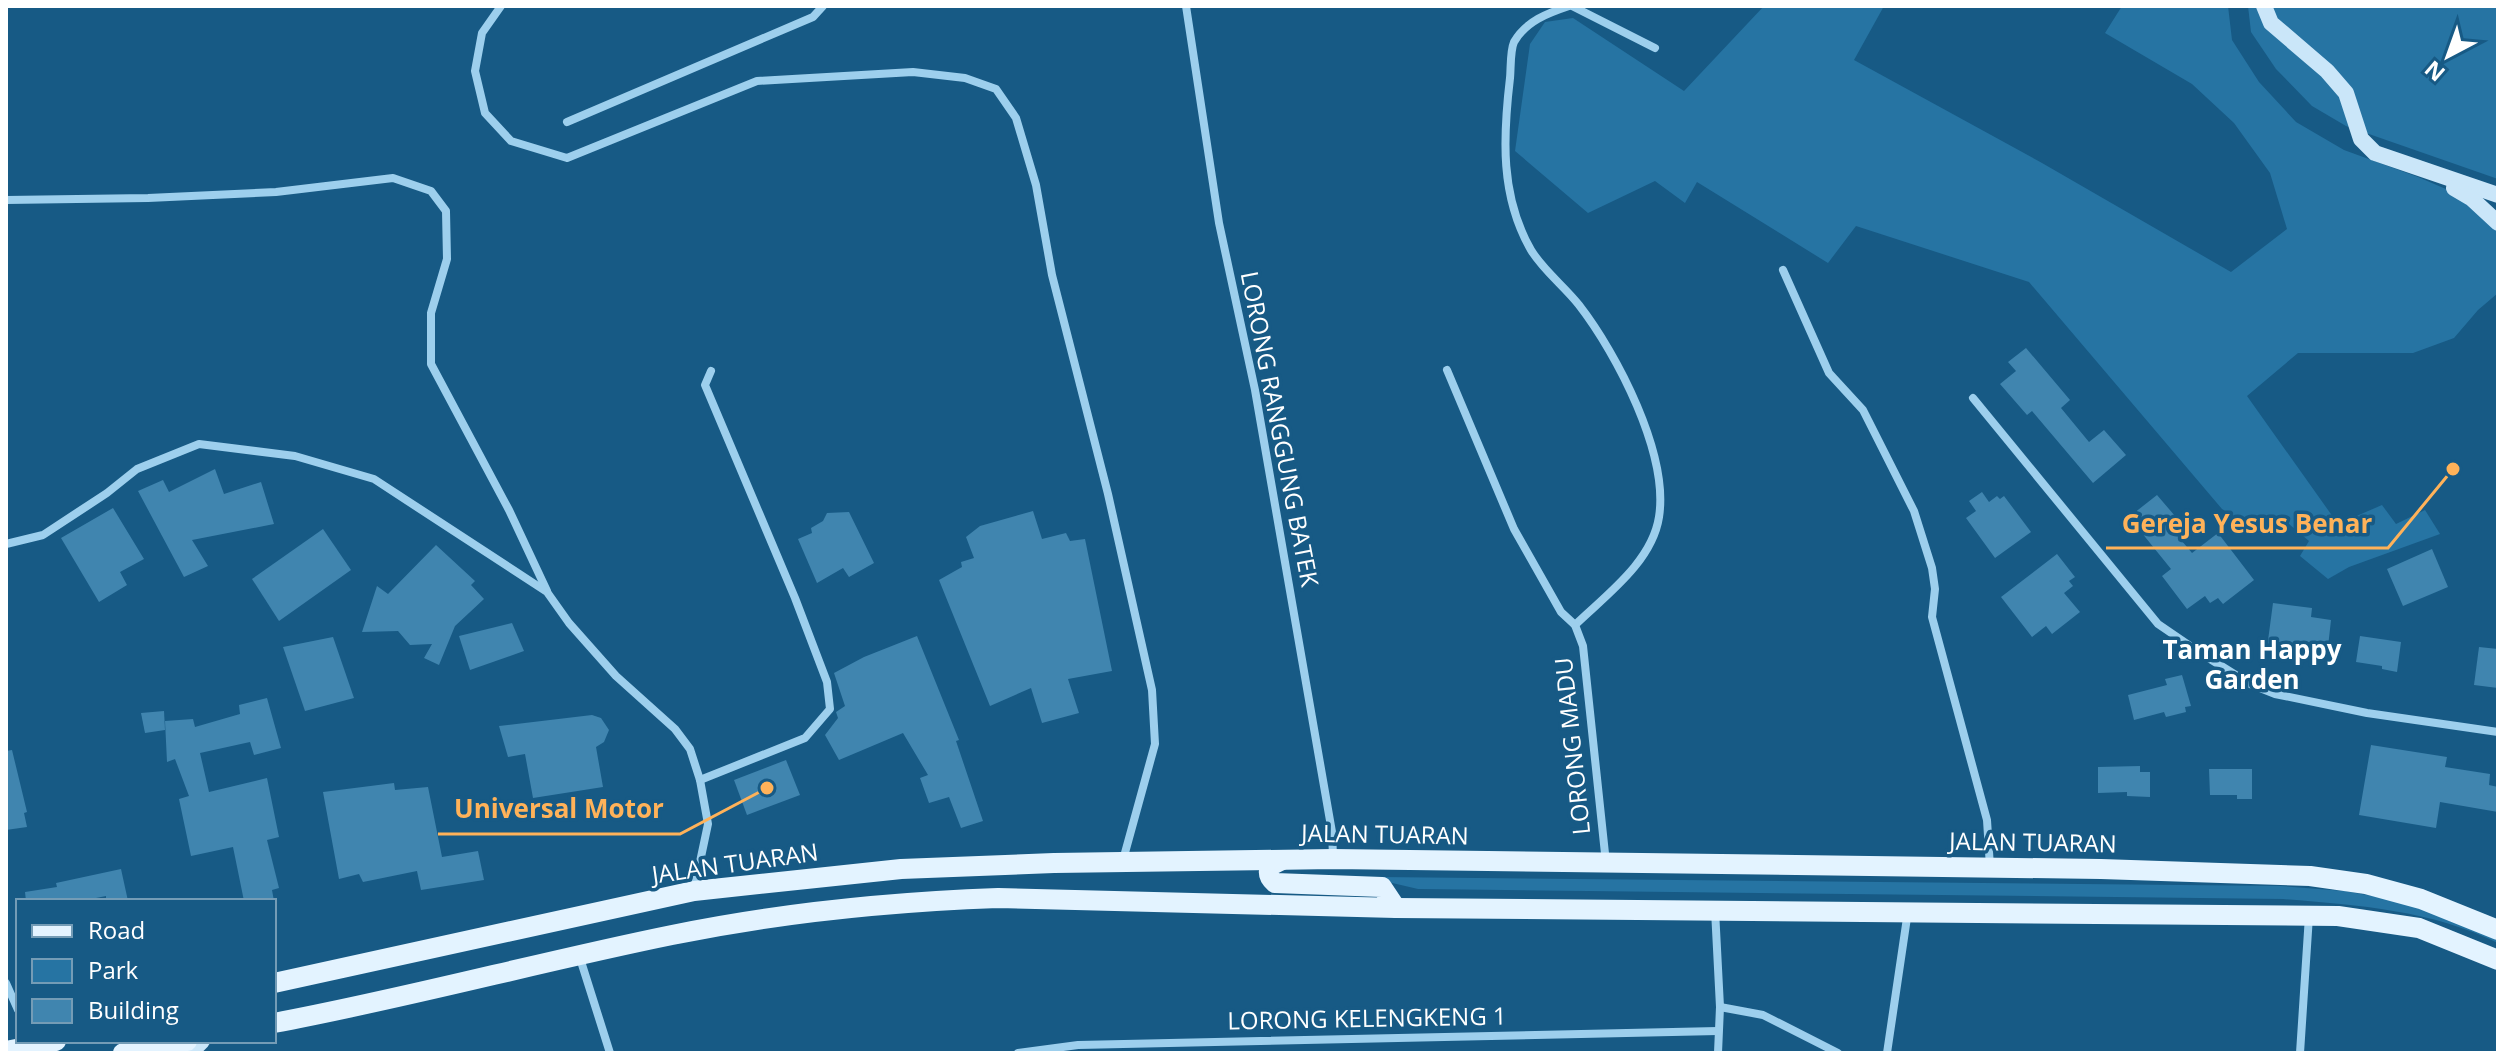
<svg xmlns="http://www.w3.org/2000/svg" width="2504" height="1059" font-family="'Open Sans',sans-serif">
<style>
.green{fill:#2674a3}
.building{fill:#4085af}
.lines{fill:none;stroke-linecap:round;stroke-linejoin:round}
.street{stroke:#9dcfed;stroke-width:8}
.secondary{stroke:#cae6f9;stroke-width:16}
.primary{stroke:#e3f3ff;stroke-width:20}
.labels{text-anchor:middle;stroke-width:7;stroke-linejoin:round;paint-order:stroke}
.street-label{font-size:24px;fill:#fff;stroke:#175a85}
.neighbourhood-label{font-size:26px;font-weight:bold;fill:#fff;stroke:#175a85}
.leader{fill:none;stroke:#ffb259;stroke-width:3}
.callout-dot{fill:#ffb259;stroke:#175a85;stroke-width:3}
.callout-label{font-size:26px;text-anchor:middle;font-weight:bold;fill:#ffb259;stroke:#175a85;stroke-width:7;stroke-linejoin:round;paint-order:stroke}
</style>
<rect width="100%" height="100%" fill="#175a85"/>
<g class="green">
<polygon points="1764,6 1884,6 1854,60 2042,163 2231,272 2287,229 2270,173 2234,123 2192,84 2105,33 2122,6 2228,6 2232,40 2259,82 2296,122 2344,150 2418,177 2476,202 2498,219 2498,293 2478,310 2454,338 2413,353 2298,353 2247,396 2338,524 2382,505 2396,524 2425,510 2440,534 2349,567 2328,579 2300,556 2309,541 2282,518 2263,534 2222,509 2029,282 1856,226 1828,263 1697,182 1685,203 1655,181 1588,213 1515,151 1530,44 1545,22 1573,18 1684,91"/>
<polygon points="2248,6 2498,6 2498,179 2346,126 2312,106 2276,69 2251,32"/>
<path d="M1279 876 2281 886 2345 891 2405 902 2498 935V943C2431 910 2357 905 2283 899L1418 889 1388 882Z"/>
</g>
<g class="building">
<polygon points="2026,348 2070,400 2061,408 2089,442 2104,430 2126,455 2093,483 2032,411 2027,415 2000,384 2016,371 2008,362"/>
<polygon points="215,469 224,494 261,482 274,524 192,540 208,566 184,577 138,491 163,480 169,492"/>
<polygon points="1982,492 1989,502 1997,496 2000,499 2004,496 2031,532 1995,558 1966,518 1976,511 1969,501"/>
<polygon points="2157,495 2175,516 2166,522 2192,553 2218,533 2254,580 2223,604 2218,598 2210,603 2205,596 2187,609 2162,576 2171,569 2129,517"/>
<polygon points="113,508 144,559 120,572 127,585 99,602 61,538"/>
<polygon points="1033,511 1042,539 1066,533 1070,541 1085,539 1112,671 1068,679 1079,713 1042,723 1031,688 990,706 939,580 962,567 961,562 974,558 966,537 980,526"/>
<polygon points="849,512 874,563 849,577 843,568 817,583 798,539 812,533 811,528 823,521 827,513"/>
<polygon points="323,529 351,570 279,621 252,579"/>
<polygon points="436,545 475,581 471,585 484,599 455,626 439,665 424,658 432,644 410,645 398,631 362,632 377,586 388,594"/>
<polygon points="2432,549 2448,587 2403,606 2387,569"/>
<polygon points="2057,554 2075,577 2069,581 2073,586 2064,593 2080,612 2052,634 2046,626 2032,637 2001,597"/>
<polygon points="2273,603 2312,608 2311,617 2331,620 2327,656 2267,648"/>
<polygon points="512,623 524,651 470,670 459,636"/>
<polygon points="917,636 959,740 956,741 983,821 961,828 949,797 929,803 920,778 928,775 903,733 839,760 825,735 838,718 836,712 845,706 834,673 864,657"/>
<polygon points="2360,636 2401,642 2397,672 2382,669 2382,666 2356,662"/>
<polygon points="333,637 354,698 305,711 283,647"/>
<polygon points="2479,647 2498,649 2498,688 2474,685"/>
<polygon points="2182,675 2191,706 2185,707 2186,712 2166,717 2164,712 2134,720 2128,695 2167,685 2165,679"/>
<polygon points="267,698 281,748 254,755 250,742 200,753 209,792 267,778 279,837 267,840 279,888 272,890 274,901 244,901 233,847 191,856 179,799 189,796 175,759 167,762 165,721 193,719 195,727 240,714 239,705"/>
<polygon points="164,711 165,730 145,733 141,713"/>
<polygon points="592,715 601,718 609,730 604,742 596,747 603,787 533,798 525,754 508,757 499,726"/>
<polygon points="2371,745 2447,757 2445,767 2490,774 2489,785 2498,787 2498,812 2440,802 2436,828 2359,815"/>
<polygon points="12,750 27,812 24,813 27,827 6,830 6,751"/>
<polygon points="786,760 800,795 747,815 734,780"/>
<polygon points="2140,766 2140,772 2150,772 2150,797 2127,796 2127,792 2098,793 2098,767"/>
<polygon points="2209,769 2252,769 2252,799 2237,799 2237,795 2210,795"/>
<polygon points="394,783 395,790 428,787 442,857 478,851 484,880 421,890 417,871 363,882 359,874 339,879 323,792"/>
<polygon points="121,869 128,901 106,901 106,896 81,901 26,901 25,892 57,887 56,883"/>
</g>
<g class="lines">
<g class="street">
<polyline points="501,6 482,33 475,71 485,113 511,141 567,158 757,81 913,72 965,78 996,89 1016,118 1036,185 1052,275 1108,494 1152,690 1155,744 1123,860"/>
<polyline points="1186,6 1219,223 1255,390 1332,832 1333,856"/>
<path d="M1569 6C1548 13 1526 21 1514 42 1510 51 1511 68 1510 78 1503 137 1500 196 1531 250 1543 270 1564 286 1579 305 1617 354 1669 454 1659 517 1652 562 1606 595 1575 625"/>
<polyline points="1572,6 1655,48"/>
<polyline points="567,122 813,17 823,6"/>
<polyline points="6,200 148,198 276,192 393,178 431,191 446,211 447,259 431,313 431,364 509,510 547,591"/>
<polyline points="1783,270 1829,373 1863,410 1914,511 1932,568 1935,589 1932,617 1987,820 1990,867"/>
<polyline points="1447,370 1514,529 1561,612 1575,625 1583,646 1606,863"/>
<polyline points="1973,398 2158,624 2199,652 2250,684 2275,694 2367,713 2498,732"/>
<polyline points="6,544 43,535 107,493 137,469 199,444 295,456 374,479 547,592 569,623 616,676 675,729 690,749 700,780 708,824 694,890"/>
<polyline points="700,780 805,738 830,709 827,682 795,598 705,385 711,371"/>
<polyline points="1715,910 1720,1007 1718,1053"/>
<polyline points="579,955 610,1053"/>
<polyline points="6,983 18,1010"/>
<polyline points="1720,1007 1763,1015 1838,1053"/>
<polyline points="1018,1053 1078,1045 1718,1031"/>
<polyline points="1887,1053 1908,911"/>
<polyline points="2300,1053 2309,916"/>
</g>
<g class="secondary">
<polyline points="2264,6 2271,23 2327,71 2346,93 2361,139 2375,153 2498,195"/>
<polyline points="2454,188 2471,198 2498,223"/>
<polyline points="190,1053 202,1041"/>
</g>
<g class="primary">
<path d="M1282 860 1270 866C1267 874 1269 878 1275 883L1382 887 1396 908"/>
<polyline points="274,983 694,891 901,869 1054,863 1333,859 2101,869 2310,876 2366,884 2421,899 2498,930"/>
<path d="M274 1023C408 998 539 962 672 935 779 913 889 902 998 898L1396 908 2338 916 2419 928 2498 960"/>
<polyline points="6,1051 56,1041"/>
<polyline points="123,1053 187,1041"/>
</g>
</g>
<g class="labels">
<g class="street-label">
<text transform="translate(1279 429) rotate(79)" y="8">LORONG RANGGUNG BATEK</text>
<text transform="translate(1573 746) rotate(-96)" y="8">LORONG MADU</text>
<text transform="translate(1385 835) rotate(1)" y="8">JALAN TUARAN</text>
<text transform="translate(2033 843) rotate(1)" y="8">JALAN TUARAN</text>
<text transform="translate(735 864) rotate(-8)" y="8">JALAN TUARAN</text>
<text transform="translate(1367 1019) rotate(-1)" y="8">LORONG KELENGKENG 1</text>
</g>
<g class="neighbourhood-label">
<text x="2252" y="659">Taman Happy<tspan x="2252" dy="30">Garden</tspan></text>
</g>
</g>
<path class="leader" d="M2453 469L2388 548H2106M767 788L680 834H438"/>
<g class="callout-dot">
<circle cx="2453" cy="469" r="8"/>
<circle cx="767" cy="788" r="8"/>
</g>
<g class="callout-label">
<text x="2247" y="533">Gereja Yesus Benar</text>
<text x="559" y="818">Universal Motor</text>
</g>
<rect width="2504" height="1059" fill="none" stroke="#ffffff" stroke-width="16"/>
<rect x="16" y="899" width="260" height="144" fill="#175a85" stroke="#749cb6" stroke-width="2"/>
<rect x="32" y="925" width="40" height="12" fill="#e3f3ff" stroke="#749cb6" stroke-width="2"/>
<text x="88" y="939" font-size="24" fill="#ffffff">Road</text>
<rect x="32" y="959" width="40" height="24" fill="#2674a3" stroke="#749cb6" stroke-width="2"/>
<text x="88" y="979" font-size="24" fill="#ffffff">Park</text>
<rect x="32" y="999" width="40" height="24" fill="#4085af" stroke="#749cb6" stroke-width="2"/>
<text x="88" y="1019" font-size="24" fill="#ffffff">Building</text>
<g transform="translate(2448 56) rotate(221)" stroke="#175a85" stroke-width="6" paint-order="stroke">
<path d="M0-6L14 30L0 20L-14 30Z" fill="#ffffff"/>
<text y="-12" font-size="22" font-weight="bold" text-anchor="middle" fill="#ffffff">N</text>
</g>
</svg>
